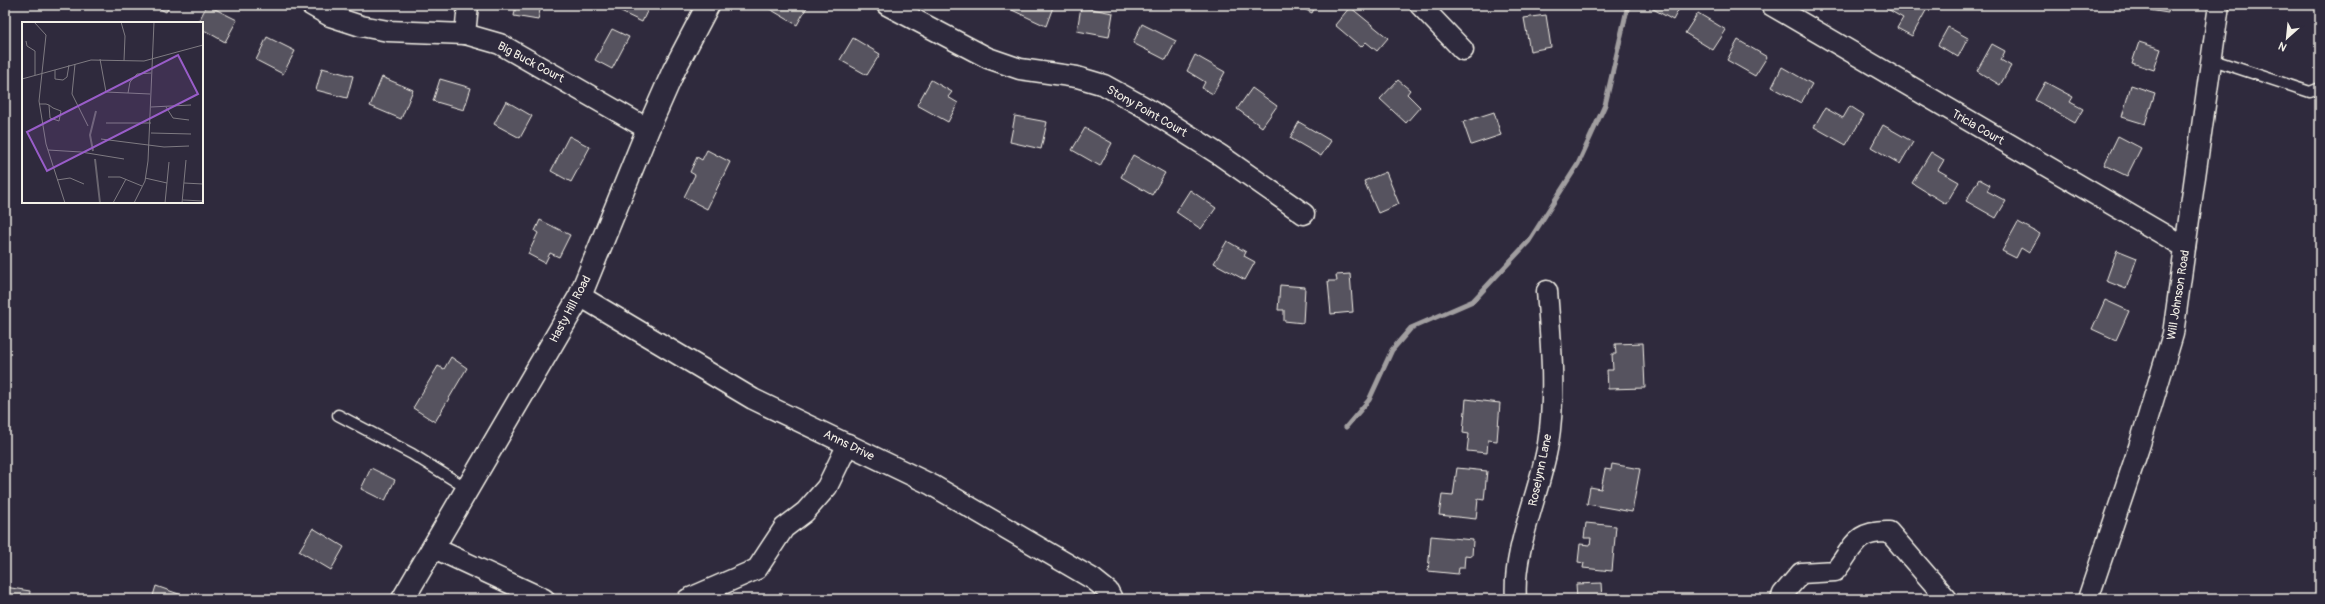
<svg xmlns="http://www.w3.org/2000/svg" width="2325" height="604" font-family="Pangolin,sans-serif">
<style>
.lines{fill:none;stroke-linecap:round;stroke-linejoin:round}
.stream{stroke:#a19ea0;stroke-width:5}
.building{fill:#56525f;stroke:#f4f1e8}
.lane-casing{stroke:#f4f1e8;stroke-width:13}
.street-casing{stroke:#f4f1e8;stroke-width:23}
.secondary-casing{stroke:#f4f1e8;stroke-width:25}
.lane{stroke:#2f2a3d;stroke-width:10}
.street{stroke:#2f2a3d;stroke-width:20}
.secondary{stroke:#2f2a3d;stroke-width:22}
.labels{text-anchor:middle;stroke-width:3;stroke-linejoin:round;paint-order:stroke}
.street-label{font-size:12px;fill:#f4f1e8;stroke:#2f2a3d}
.inset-river{fill:none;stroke:#6a6670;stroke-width:2}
.inset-road{fill:none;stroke:#7e7a81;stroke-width:1}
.view{fill:#995dc9;fill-opacity:0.15;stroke:#995dc9;stroke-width:2}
.inset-edge{fill:none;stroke:#f4f1e8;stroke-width:2}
</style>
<rect width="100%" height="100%" fill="#2f2a3d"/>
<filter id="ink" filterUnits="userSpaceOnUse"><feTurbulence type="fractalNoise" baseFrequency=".025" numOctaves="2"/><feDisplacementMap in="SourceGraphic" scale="8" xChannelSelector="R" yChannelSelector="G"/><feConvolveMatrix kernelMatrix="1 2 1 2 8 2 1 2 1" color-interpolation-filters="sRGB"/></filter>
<g filter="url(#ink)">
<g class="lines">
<polyline class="stream" points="1346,427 1369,400 1392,350 1411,328 1473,301 1529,241 1578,164 1605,105 1628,5"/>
</g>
<g class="building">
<polygon points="152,5 170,5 166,12"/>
<polygon points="207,5 237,20 225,42 202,29 202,23 198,23"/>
<polygon points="516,5 541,5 538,20 514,16"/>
<polygon points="625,5 650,5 642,22 621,12"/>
<polygon points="763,5 808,5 797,25"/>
<polygon points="1015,5 1050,5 1053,7 1046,26 1012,10"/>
<polygon points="1296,5 1316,5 1312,13"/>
<polygon points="1646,5 1681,5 1673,20"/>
<polygon points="1886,5 1929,5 1912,36 1897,28 1903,18 1884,7"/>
<polygon points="2143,5 2169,5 2168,13 2142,9"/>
<polygon points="1081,7 1113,13 1109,37 1077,31"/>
<polygon points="1350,7 1388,38 1377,51 1366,42 1361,47 1335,25"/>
<polygon points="1698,13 1726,30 1713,50 1685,33"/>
<polygon points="1546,15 1551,47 1530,51 1524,18"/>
<polygon points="1142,24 1176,41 1166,60 1133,43"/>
<polygon points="1948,27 1968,38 1958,57 1938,45"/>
<polygon points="612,29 629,37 612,69 595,60"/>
<polygon points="267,37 295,51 283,74 256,60"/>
<polygon points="853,38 880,54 867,75 840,60"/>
<polygon points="1738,40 1767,57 1755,76 1727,60"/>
<polygon points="2139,42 2161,49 2154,70 2132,63"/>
<polygon points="1992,44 2005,51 2001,60 2011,66 2000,85 1977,71"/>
<polygon points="1195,55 1225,72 1213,94 1202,88 1205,82 1187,71"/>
<polygon points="1782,67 1812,84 1801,103 1772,87"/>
<polygon points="322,68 353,76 347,98 316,90"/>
<polygon points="382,77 413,90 401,119 370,106"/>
<polygon points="440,79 471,88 464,110 433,101"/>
<polygon points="931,80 952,92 948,97 958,103 948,122 917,105"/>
<polygon points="1398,80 1410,90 1407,94 1420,107 1406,123 1380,99"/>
<polygon points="2045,82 2073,97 2070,102 2083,109 2075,123 2035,100"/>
<polygon points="2131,85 2155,93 2145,124 2122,117"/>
<polygon points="1252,88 1277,106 1262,127 1237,109"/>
<polygon points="506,101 532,116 520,138 494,124"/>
<polygon points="1850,106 1864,115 1846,145 1814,127 1825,108 1843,118"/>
<polygon points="1494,112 1501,135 1471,145 1463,122"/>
<polygon points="1015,116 1047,122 1041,149 1010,142"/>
<polygon points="1299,122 1331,141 1321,156 1290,138"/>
<polygon points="1883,125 1913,142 1900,164 1871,147"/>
<polygon points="1085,128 1112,143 1100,166 1072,150"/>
<polygon points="569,136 590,147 571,182 551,171"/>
<polygon points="2118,136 2141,148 2127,176 2104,165"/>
<polygon points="707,150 730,162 707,209 684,197 695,175 690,172 697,157 702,160"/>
<polygon points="1931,152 1944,160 1938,170 1959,182 1946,204 1912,183"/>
<polygon points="1133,155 1165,173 1152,195 1121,177"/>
<polygon points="1386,172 1399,204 1378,213 1364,181"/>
<polygon points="1979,179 1990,185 1987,191 2006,201 1996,218 1966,201"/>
<polygon points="1190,190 1216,208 1201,229 1176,212"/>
<polygon points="540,220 570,235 559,257 550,253 545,263 528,254 538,233 535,231"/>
<polygon points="2018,222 2040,234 2029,253 2021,248 2016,258 2002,251"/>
<polygon points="1227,241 1246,252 1244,256 1255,262 1245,280 1214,263"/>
<polygon points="2117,250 2137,258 2126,289 2106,281"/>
<polygon points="1350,274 1353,312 1331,314 1328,281 1337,281 1336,275"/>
<polygon points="1280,285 1305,287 1303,323 1284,321 1284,310 1278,310"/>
<polygon points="2105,300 2129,311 2116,340 2092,329"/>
<polygon points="1643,343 1645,388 1608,389 1607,370 1613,370 1612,354 1616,354 1615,344"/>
<polygon points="451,357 467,368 435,422 413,408 438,366 444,369"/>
<polygon points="1466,399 1500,403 1497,441 1488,440 1487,453 1467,451 1469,434 1463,433"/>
<polygon points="1612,464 1640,469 1632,512 1587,504 1590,487 1601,489 1605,469 1611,470"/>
<polygon points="371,468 395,480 385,501 361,489"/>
<polygon points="1457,468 1487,471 1484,500 1478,499 1476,519 1439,515 1442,495 1453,496"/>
<polygon points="1586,523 1616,526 1612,571 1583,568 1584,563 1578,562 1580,544 1590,545 1591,538 1584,538"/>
<polygon points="313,528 344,547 331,570 299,551"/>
<polygon points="1431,536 1473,540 1472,556 1465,555 1464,568 1459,568 1458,574 1428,571"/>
<polygon points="1601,583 1602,599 1577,599 1576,584"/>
<polygon points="156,586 193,599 152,599"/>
<polygon points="5,587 30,591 29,599 5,599"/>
<polygon points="1466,596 1467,599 1440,599 1440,597"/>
</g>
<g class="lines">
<g class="lane-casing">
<g id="lane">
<polyline points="2210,59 2310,92 2320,88"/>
<polyline points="338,415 412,454 468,489"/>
</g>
</g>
<g class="street-casing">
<g id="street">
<polyline points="311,5 330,16 361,26 388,31 465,34 500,44 648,129"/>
<polyline points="887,5 988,58 1020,69 1077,77 1104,85 1146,108 1220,155 1304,214"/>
<polyline points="1420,5 1463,50"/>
<polyline points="1771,5 2185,247"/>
<polyline points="465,34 468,5"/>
<polyline points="580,296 753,399 932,485 1093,579 1108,591 1112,599"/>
<polyline points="434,548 544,599"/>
<polyline points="688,599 757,569 784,528 805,512 827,487 848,444"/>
<path d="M1516 599C1512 550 1540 493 1548 444 1556 394 1551 342 1547 291"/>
<path d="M1781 599 1783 594 1801 573 1835 571C1855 547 1853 531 1889 532L1947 599"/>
<polyline points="2088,599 2139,447 2173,334 2219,5"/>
</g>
</g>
<g class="secondary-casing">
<polyline id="secondary" points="403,599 580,296 648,129 674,70 708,5"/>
</g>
<use href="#lane" class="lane"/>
<use href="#street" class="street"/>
<use href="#secondary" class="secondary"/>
</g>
</g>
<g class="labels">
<g class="street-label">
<text transform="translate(531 62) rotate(28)" y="4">Big Buck Court</text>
<text transform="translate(1147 111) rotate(30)" y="4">Stony Point Court</text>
<text transform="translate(1978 127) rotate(30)" y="4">Tricia Court</text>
<text transform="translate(2178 295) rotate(-81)" y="4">Will Johnson Road</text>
<text transform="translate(570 309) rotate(-62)" y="4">Hasty Hill Road</text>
<text transform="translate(849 445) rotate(26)" y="4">Anns Drive</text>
<text transform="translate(1540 470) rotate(-78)" y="4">Roselynn Lane</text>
</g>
</g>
<g transform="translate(22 22)">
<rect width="181" height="181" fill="#2f2a3d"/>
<path class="inset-river" d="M71 129 68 113 74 89M73 137 78 181"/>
<path class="inset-road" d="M12 0 24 13 17 79 24 122 43 181M99 0 103 14 102 39M4 19 5 24 13 29V53M78 37 84 70 128 72M53 42 50 72 66 104M33 48V57L41 58 45 55 47 43M0 57 69 38 122 39 181 23M106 71 108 60 115 52 129 51M17 82H24L27 83 31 86 39 89 37 99 28 96 27 83M129 85 169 83M144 85 151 96 167 98M84 101H129M129 111 169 112M79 117 142 125 167 124M26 128 59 130 102 137M86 155H98L120 164M123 156 145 161M35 158 48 156 62 162M162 161 181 162M161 178 181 179M91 181 104 157M112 181 123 159 126 139 132 0M143 181 147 140M160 181 164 138"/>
<path class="view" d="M156 33 176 72 25 149 5 110Z"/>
<rect width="181" height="181" class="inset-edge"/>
</g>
<rect width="2325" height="604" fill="none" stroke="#2f2a3d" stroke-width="20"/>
<rect x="10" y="10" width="2305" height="584" fill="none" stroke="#f4f1e8" stroke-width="1.5" filter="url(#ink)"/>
<g transform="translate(2287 38) rotate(207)" stroke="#2f2a3d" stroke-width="3" paint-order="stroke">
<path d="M0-3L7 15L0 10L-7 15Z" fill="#f4f1e8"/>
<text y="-6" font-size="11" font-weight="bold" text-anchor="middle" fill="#f4f1e8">N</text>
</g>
</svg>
